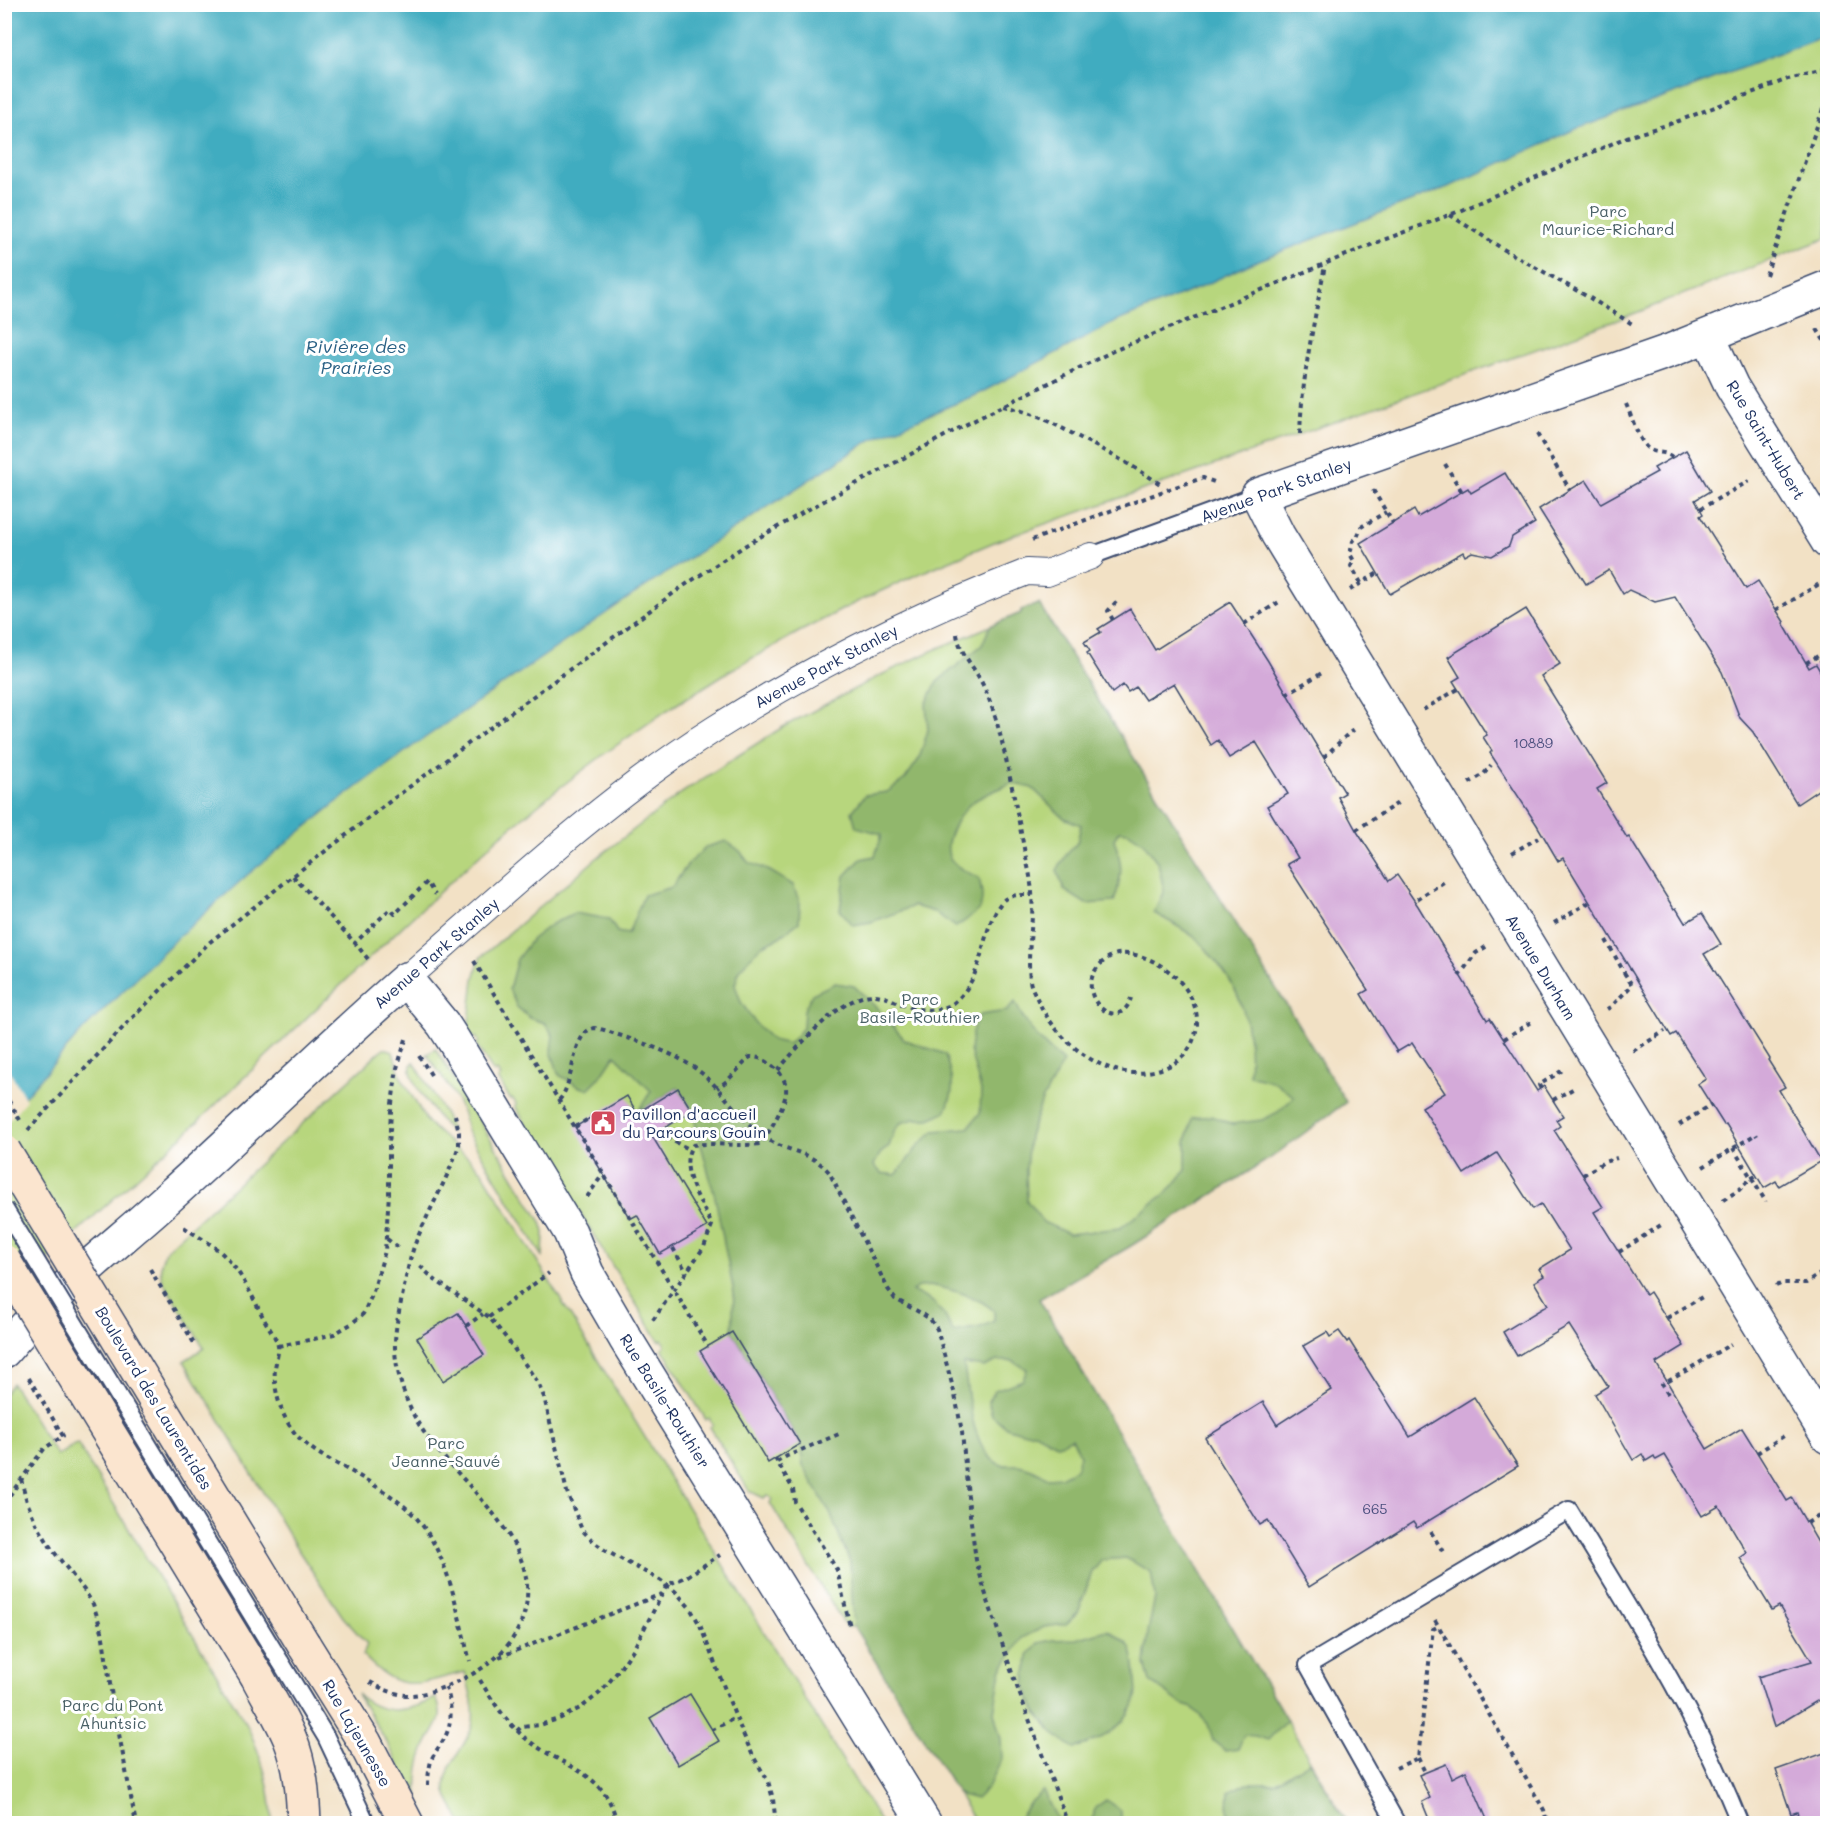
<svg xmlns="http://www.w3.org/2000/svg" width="1832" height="1828" font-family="Mali,sans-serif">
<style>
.green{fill:#b7d67d;stroke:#69826e;stroke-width:1.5}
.forest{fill:#91b76c;stroke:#567365;stroke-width:1.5;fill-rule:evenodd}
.water{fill:#41acc0;stroke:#2e6e8f;stroke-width:1.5}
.pier{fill:#f2e1c5}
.building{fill:#d4aad9}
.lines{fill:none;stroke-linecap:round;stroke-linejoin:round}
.service-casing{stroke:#3b4a6d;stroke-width:20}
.pedestrian-casing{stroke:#3b4a6d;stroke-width:28}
.minor-casing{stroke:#3b4a6d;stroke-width:36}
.secondary-casing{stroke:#3b4a6d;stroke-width:36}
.path{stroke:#3b4a6d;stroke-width:4;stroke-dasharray:4.5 4.5;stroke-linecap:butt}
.service{stroke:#fff;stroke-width:16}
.pedestrian{stroke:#fff;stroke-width:26}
.minor{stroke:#fff;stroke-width:33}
.secondary{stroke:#fbe5cf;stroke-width:33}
.service-bridge-casing{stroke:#3b4a6d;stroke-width:20;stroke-linecap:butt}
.secondary-bridge-casing{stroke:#3b4a6d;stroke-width:36;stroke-linecap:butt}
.path-bridge{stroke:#3b4a6d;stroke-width:4;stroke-dasharray:4.5 4.5;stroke-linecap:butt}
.service-bridge{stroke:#fff;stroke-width:16}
.secondary-bridge{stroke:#fbe5cf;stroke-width:33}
.labels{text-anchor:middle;stroke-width:6;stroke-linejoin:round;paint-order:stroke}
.number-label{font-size:14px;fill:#494e7d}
.park-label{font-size:16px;fill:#4a6167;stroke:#fff}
.street-label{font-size:16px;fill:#1b2f5e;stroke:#fff}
.poi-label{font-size:16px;fill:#1b2f5e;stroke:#fff;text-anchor:start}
.water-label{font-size:18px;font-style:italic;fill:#2a6185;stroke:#fff}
</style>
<rect width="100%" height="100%" fill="#fff"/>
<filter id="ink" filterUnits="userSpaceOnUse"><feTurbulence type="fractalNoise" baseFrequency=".0167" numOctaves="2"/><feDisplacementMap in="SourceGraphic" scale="12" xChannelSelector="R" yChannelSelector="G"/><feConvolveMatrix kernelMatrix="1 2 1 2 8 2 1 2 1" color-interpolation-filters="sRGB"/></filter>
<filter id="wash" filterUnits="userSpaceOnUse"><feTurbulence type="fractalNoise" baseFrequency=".008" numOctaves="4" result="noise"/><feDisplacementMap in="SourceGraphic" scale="24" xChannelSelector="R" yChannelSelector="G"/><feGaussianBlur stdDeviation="1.35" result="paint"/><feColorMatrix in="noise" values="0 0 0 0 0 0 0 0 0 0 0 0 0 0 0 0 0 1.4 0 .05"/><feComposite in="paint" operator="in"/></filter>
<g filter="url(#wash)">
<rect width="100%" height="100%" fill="#f2e1c5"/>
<g class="green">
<polygon points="1827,35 1827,238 1623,318 1198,471 999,540 916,575 855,603 799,632 731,670 666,711 607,752 550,795 498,838 405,924 188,1131 5,1297 5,1122 24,1097 83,1030 173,942 246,876 333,805 413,746 634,594 872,439 980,393 1115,322 1196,289 1254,262 1453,185 1573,130 1682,91"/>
<polygon points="1039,604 1346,1102 1272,1157 1129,1247 1039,1299 1347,1823 976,1823 855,1627 846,1627 770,1503 772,1499 767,1495 764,1498 749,1491 710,1427 713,1425 709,1418 706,1420 662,1348 665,1346 662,1340 659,1341 542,1152 544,1149 541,1144 538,1145 515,1106 517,1105 513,1099 510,1099 498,1079 501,1077 497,1071 494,1073 476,1045 479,1042 476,1037 473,1038 468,1030 474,979 480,958 597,858 680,794 742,753 783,727 879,676 927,653 1021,613 1021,610"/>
<path d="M383 1049H388L393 1052 401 1077 427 1122 457 1149 469 1158 482 1171 881 1823H462C458 1814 450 1805 447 1795 438 1769 469 1747 473 1722 475 1706 469 1688 465 1672 418 1683 401 1697 363 1655L367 1644 343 1617 296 1547 184 1361 204 1348 162 1280C159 1266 161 1258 169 1247Z"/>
<path d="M436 1049 541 1222 544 1232 543 1257 467 1131C464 1103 442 1078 427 1054Z"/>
<path d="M414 1062 446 1116 452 1133C440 1121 407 1081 411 1065Z"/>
<path d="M12 1383 57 1456 77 1443 247 1725C261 1756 272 1788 272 1823H5L4 1394Z"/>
<path d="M357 1694C383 1717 407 1712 436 1698 448 1723 431 1729 424 1750 417 1768 416 1787 419 1806L389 1746Z"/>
</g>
<g class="forest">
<path d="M1039 604 1346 1102 1272 1157 1129 1247 1039 1299 1287 1720 1268 1740 1255 1736 1244 1735 1238 1749 1226 1751 1213 1741 1208 1724 1193 1708 1183 1705 1150 1681 1145 1664 1148 1632 1155 1597 1151 1572 1126 1558 1102 1560 1092 1572 1078 1613 1066 1624 1044 1627 1022 1638 1001 1671 994 1712 1001 1739 1002 1759 988 1787 976 1799 958 1794 854 1627 850 1562 830 1513 803 1466 800 1443 732 1332 734 1293 715 1197 692 1111 678 1088 637 1113 651 1091 615 1055 601 1076 588 1089 580 1087 559 1075 551 1051 553 1035 545 1023 530 1018 517 1007 509 989 517 959 532 939 552 924 574 913 609 919 617 932 628 934 644 895 672 887 688 864 706 847 726 841 740 851 748 862 770 871 793 885 800 903 799 922 778 938 761 946 739 970 735 985 741 1002 756 1024 772 1040 789 1044 803 1028 804 1010 812 994 835 983 854 986 881 1012 905 1040 945 1054C952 1080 957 1087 945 1112L929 1119H914L901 1123 895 1130 889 1146 880 1154 874 1165 881 1173 896 1175 919 1145 934 1131 968 1128 980 1113 981 1091 970 1050 973 1028 980 1015 1007 1011 1015 1002C1028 1030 1041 1042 1063 1062L1042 1101 1029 1136 1026 1170 1027 1201 1043 1222 1069 1234 1120 1228 1170 1190 1186 1170V1142L1192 1118 1212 1116 1232 1124 1262 1120 1278 1112 1294 1097 1275 1082 1249 1075C1252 1029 1244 993 1213 958 1208 952 1204 945 1198 940 1184 929 1169 921 1154 913L1164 890 1158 863 1143 842 1128 832 1119 831 1114 839C1123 867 1123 874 1114 902L1086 904 1064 890 1057 870 1068 852 1077 843 1081 825 1064 818 1032 788 1012 783C1000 789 978 796 969 805 959 815 943 840 949 856 954 867 969 873 979 878 987 910 980 910 956 927L934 912 914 906 871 922 853 925 840 910 845 876 861 859 875 856 882 834 856 827 852 812 865 795 887 792 905 779 919 759 928 730 926 704 937 682 982 645 990 626 1021 613V610ZM934 1286C955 1291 978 1296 994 1311V1321L981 1327 953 1332 945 1316 933 1302 912 1291 918 1287ZM997 1361H1013L1027 1369 1023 1380 995 1390 988 1401 992 1415 1006 1427 1022 1432H1035L1058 1445 1072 1438 1080 1455 1076 1469 1061 1477 1048 1478C1038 1471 1030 1467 1018 1465 1012 1465 1004 1466 999 1464 971 1450 968 1392 964 1364L984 1367Z"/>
<path d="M1107 1630C1132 1643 1132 1647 1135 1674 1136 1681 1138 1691 1136 1697 1128 1727 1101 1741 1074 1748L1055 1735 1036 1712 1025 1687 1028 1655 1038 1643 1052 1640 1076 1639Z"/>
<polygon points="1310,1761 1347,1823 1232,1823 1228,1810 1229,1792 1246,1783 1275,1783"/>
<polygon points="1043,1791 1059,1823 1014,1823 1021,1816 1031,1801"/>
<polygon points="1106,1800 1121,1811 1121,1823 1092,1823 1095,1808"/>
</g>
<polygon class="water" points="5,5 1827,5 1827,35 1682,91 1573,130 1453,185 1254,262 1196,289 1115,322 980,393 872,439 634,594 413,746 333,805 246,876 173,942 83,1030 24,1097 5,1122"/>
<polygon class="pier" points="5,1064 26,1100 5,1125 4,1125"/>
<g id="blocks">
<g class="building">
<polygon points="1686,450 1710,491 1695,500 1703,514 1700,516 1746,589 1758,581 1784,622 1783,623 1809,668 1816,664 1827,683 1827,784 1797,804 1753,732 1740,718 1722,672 1675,597 1655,602 1629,590 1623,594 1609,570 1586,584 1539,509 1586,480 1601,503 1657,472 1654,468"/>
<polygon points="1505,473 1535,523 1512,537 1509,546 1492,556 1472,552 1465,556 1463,552 1390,594 1360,543 1414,510 1418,517 1468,488 1471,493"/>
<polygon points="1230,602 1268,661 1300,716 1299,717 1345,793 1338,797 1356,830 1389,881 1397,875 1418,906 1487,1020 1490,1018 1537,1091 1544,1086 1563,1116 1556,1120 1560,1126 1554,1130 1603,1207 1594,1212 1646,1295 1650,1292 1684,1346 1656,1363 1707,1449 1742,1428 1787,1501 1792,1498 1827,1558 1827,1695 1774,1727 1758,1677 1812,1661 1779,1606 1772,1610 1740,1558 1747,1553 1719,1506 1702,1516 1665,1455 1656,1460 1654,1456 1646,1461 1642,1454 1633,1460 1595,1394 1608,1386 1569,1325 1517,1356 1503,1332 1548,1305 1534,1282 1544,1276 1539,1269 1570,1250 1541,1204 1533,1209 1497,1153 1464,1174 1422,1107 1445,1093 1412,1043 1397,1052 1361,994 1368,990 1287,864 1298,858 1267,806 1288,794 1256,742 1229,758 1218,740 1211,745 1174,683 1145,700 1136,687 1128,692 1123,685 1112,693 1087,653 1090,651 1084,642 1101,632 1098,629 1130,609 1155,650"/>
<polygon points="1526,609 1560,664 1541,676 1607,783 1597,789 1627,838 1629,837 1674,909 1676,908 1685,923 1702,913 1721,944 1704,954 1770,1059 1768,1060 1785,1087 1779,1090 1821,1161 1779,1186 1776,1181 1764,1188 1726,1124 1724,1125 1698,1084 1706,1079 1676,1033 1671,1036 1563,858 1558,861 1537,825 1490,753 1492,751 1483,737 1487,735 1453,681 1460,677 1448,657"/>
<polygon points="678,1088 692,1111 652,1136 707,1227 660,1254 637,1215 630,1219 575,1127 627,1096 637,1113"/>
<polygon points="458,1313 484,1355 443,1381 417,1338"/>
<polygon points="1339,1331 1347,1342 1349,1340 1410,1437 1474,1397 1518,1466 1417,1528 1413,1522 1309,1587 1268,1520 1260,1525 1205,1438 1263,1402 1277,1425 1331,1390 1303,1346 1327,1332 1330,1337"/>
<polygon points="732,1332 800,1444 768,1463 700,1351"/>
<polygon points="690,1694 719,1741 678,1765 650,1718"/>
<polygon points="1827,1752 1827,1824 1801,1824 1797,1812 1791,1814 1776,1770"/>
<polygon points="1446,1764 1452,1778 1466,1771 1489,1824 1431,1824 1422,1802 1430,1798 1419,1775"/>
</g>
</g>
</g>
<g filter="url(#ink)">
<use href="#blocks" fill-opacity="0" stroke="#3b4a6d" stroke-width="1.5"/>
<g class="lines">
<g class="service-casing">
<g id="service">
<polyline points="1091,556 1258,495"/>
<polyline points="280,1661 326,1737 367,1824"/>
<path d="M1397 1824 1308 1665 1569 1510C1631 1612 1696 1712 1740 1824"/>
</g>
</g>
<g class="pedestrian-casing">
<path id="pedestrian" d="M406 979C504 893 605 798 716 728 814 666 919 614 1027 572L1047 573 1091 556"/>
</g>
<g class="minor-casing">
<g id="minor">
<polyline points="1828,287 1672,350 1258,495 1278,535 1828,1437"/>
<polyline points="1708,336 1732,387 1828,542"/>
<path d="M4 1351C52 1293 115 1246 171 1195 250 1124 326 1049 406 979L443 1024 454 1041 570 1232 587 1273 625 1338 925 1824"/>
</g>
</g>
<g class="secondary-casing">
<g id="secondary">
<polyline points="304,1645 365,1743 407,1824"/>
<path d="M257 1676C268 1697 281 1717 290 1739 301 1766 303 1795 304 1824"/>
</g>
</g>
<g class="path">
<polyline points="1450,215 1503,249 1590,298 1634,325"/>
<polyline points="1766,275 1828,94"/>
<polyline points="1817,329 1828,347"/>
<path d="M1626 404C1631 415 1640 445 1650 450 1658 454 1665 451 1672 457"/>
<path d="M1003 406C1034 412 1060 427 1088 442 1112 455 1137 468 1160 484"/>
<path d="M1300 434C1302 375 1314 323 1325 265"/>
<polyline points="1537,434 1570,490"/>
<polyline points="1445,464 1462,492"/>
<polyline points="1373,490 1393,523"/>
<polyline points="1700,509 1749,481"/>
<polyline points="1032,540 1172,488 1203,478 1214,482"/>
<polyline points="1361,583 1351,566 1354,561 1350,554 1353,541 1357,538 1361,527 1386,512"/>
<polyline points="1350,590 1378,573"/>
<polyline points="1776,610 1821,583"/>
<polyline points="1113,620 1108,611 1116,602"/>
<polyline points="1244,624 1279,602"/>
<path d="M957 634C959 651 973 666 981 681 993 705 999 729 1005 755 1012 786 1018 817 1024 848 1026 860 1030 872 1031 884 1036 915 1026 947 1030 979 1030 985 1033 990 1036 996 1053 1037 1101 1080 1148 1072 1171 1068 1188 1059 1195 1035 1207 997 1164 957 1129 954 1119 953 1112 954 1104 961 1067 990 1118 1039 1131 998"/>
<polyline points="1806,663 1818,656 1828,671"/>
<polyline points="1286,694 1322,673"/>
<polyline points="1423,710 1458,689"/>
<polyline points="1324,757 1349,733 1357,728"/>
<polyline points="1469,783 1484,774 1491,765"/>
<polyline points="1356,830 1401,801"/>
<polyline points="1512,853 1538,838"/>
<polyline points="293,876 355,943"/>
<polyline points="1417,899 1447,880"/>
<polyline points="1554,923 1590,902"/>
<polyline points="1606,940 1625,974 1631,970"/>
<polyline points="368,959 355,943 390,909 395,914 427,882 435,895"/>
<polyline points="474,961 708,1346"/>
<polyline points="1459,976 1476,953 1489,945"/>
<polyline points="1607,1009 1612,1006 1632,985 1625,974"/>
<polyline points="1504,1039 1534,1020"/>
<polyline points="1633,1051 1665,1031"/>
<polyline points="419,1056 433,1078"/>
<path d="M778 1070C798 1047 840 996 873 995 885 995 893 1001 903 1005 919 1011 943 1013 956 1001 967 991 975 976 979 962 984 945 991 910 1005 899 1013 894 1023 895 1032 895"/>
<polyline points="1541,1089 1539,1085 1563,1070"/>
<path d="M559 1100C575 1084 571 1032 594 1028 597 1028 600 1029 604 1030 638 1042 675 1051 704 1075 724 1093 744 1123 765 1138 787 1152 811 1151 829 1172L888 1289 895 1299 921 1313 930 1319 937 1329 955 1395 962 1432 969 1507 976 1560 985 1592 1013 1676 1068 1824"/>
<polyline points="1553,1100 1576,1087"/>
<polyline points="1679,1125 1711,1105"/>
<polyline points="575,1127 600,1112"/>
<polyline points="28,1130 131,1019 210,942 293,876 397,796 682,587 746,545 811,508 965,425 1113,351 1373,244 1457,212 1627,137 1673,123 1788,79 1828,69"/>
<polyline points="661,1130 671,1140 689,1149"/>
<polyline points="1733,1148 1766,1202"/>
<polyline points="1703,1167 1756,1134 1757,1136"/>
<polyline points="1583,1175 1604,1162 1617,1158"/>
<polyline points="587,1197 603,1174"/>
<polyline points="1723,1200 1739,1190 1750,1179 1756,1176"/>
<path d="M184 1227C195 1235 207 1241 218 1250 239 1267 251 1294 263 1317 267 1326 276 1336 278 1346 279 1352 276 1361 275 1368 273 1390 281 1415 294 1432 313 1456 345 1466 369 1482 387 1493 406 1505 419 1521 451 1561 457 1614 470 1661"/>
<polyline points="387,1239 401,1250"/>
<polyline points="673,1248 687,1273"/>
<polyline points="1619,1252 1661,1225"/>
<polyline points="420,1266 435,1280 489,1317 507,1339 537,1381 544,1397 567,1492 582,1530 594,1542 606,1551 660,1580 675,1591 690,1608 700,1625 736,1718 753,1756 768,1781 773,1799 776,1824"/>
<polyline points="150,1269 194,1343"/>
<polyline points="1776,1286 1783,1283 1806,1283 1828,1269"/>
<polyline points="489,1317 549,1273"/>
<polyline points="1667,1318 1702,1297"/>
<path d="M653 1320 704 1247 712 1225C702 1203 676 1167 693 1145 715 1142 737 1147 760 1144 769 1133 784 1107 786 1093 787 1083 782 1074 775 1068 767 1061 761 1057 750 1057L727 1081 717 1088"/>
<polyline points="466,1326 483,1314"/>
<polyline points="278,1346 314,1339 334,1334 351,1324 363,1314 372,1295 385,1251 389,1194 389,1148 391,1111 397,1068 407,1036"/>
<polyline points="1668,1394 1662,1385 1731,1344"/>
<polyline points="1757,1453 1787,1434"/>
<polyline points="775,1458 793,1489 795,1502 837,1570 850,1627"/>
<polyline points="777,1462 787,1456 839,1434"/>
<polyline points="21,1479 27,1502 36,1523 51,1548 84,1590 93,1604 102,1631 112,1697 136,1824"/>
<polyline points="4,1503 37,1458 45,1448 63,1436 27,1375"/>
<polyline points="1807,1523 1828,1511"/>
<polyline points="1431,1532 1445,1555"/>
<polyline points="1435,1620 1544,1810 1547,1824"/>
<polyline points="499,1657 662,1594"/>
<path d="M480 1680C493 1702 508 1725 529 1741 566 1769 607 1772 617 1824"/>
<path d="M370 1682C402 1701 419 1697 452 1684 480 1672 506 1655 519 1627 555 1551 464 1489 426 1435 410 1413 400 1387 396 1360 393 1340 397 1321 401 1302 405 1283 408 1263 415 1244 428 1211 448 1179 459 1145V1132L455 1115"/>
<polyline points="712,1730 735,1718"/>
<polyline points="517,1731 521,1727 540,1725 561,1718 582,1707 601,1692 619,1670 634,1648 667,1585 686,1577 720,1555"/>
<polyline points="1418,1758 1425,1772"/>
<polyline points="1396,1768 1418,1758 1433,1629 1439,1626"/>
<path d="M428 1785C428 1777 429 1769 431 1761 434 1752 441 1745 445 1737 453 1722 452 1701 445 1686"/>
</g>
<use href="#service" class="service"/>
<use href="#pedestrian" class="pedestrian"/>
<use href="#minor" class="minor"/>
<use href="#secondary" class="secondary"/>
<g class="service-bridge-casing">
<polyline id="service-bridge" points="4,1208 280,1661"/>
</g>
<g class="secondary-bridge-casing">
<g id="secondary-bridge">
<polyline points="4,1151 304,1645"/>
<polyline points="4,1261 257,1676"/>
</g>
</g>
<polyline class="path-bridge" points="4,1093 20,1120"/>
<use href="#service-bridge" class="service-bridge"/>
<use href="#secondary-bridge" class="secondary-bridge"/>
</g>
</g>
<defs>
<g id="civic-square" transform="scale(1.35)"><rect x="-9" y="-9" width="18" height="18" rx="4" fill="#d1495b" stroke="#fff"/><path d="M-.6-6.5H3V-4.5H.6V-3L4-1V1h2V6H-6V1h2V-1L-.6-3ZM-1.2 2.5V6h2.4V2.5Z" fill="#fff"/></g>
</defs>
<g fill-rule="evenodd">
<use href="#civic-square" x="603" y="1123"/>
</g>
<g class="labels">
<g class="number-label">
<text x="1533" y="748">10889</text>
<text x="1375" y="1514">665</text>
</g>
<g class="park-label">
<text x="1608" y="217">Parc<tspan x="1608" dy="18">Maurice-Richard</tspan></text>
<text x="920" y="1005">Parc<tspan x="920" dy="18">Basile-Routhier</tspan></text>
<text x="446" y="1449">Parc<tspan x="446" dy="18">Jeanne-Sauvé</tspan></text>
<text x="113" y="1711">Parc du Pont<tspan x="113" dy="18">Ahuntsic</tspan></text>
</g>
<g class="street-label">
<text transform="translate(1766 440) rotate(59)" y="6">Rue Saint-Hubert</text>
<text transform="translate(1276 490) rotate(-20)" y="6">Avenue Park Stanley</text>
<text transform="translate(826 666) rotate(-28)" y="6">Avenue Park Stanley</text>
<text transform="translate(436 953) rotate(-41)" y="6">Avenue Park Stanley</text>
<text transform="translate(1541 967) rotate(59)" y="6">Avenue Durham</text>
<text transform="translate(154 1398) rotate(59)" y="6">Boulevard des Laurentides</text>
<text transform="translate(665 1401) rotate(58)" y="6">Rue Basile-Routhier</text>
<text transform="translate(357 1733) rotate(60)" y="6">Rue Lajeunesse</text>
</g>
<g class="poi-label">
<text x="622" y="1120">Pavillon d'accueil<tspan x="622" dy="18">du Parcours Gouin</tspan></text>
</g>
<g class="water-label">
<text x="356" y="353">Rivière des<tspan x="356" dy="21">Prairies</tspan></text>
</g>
</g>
<rect width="1832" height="1828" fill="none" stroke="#fff" stroke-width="24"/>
</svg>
